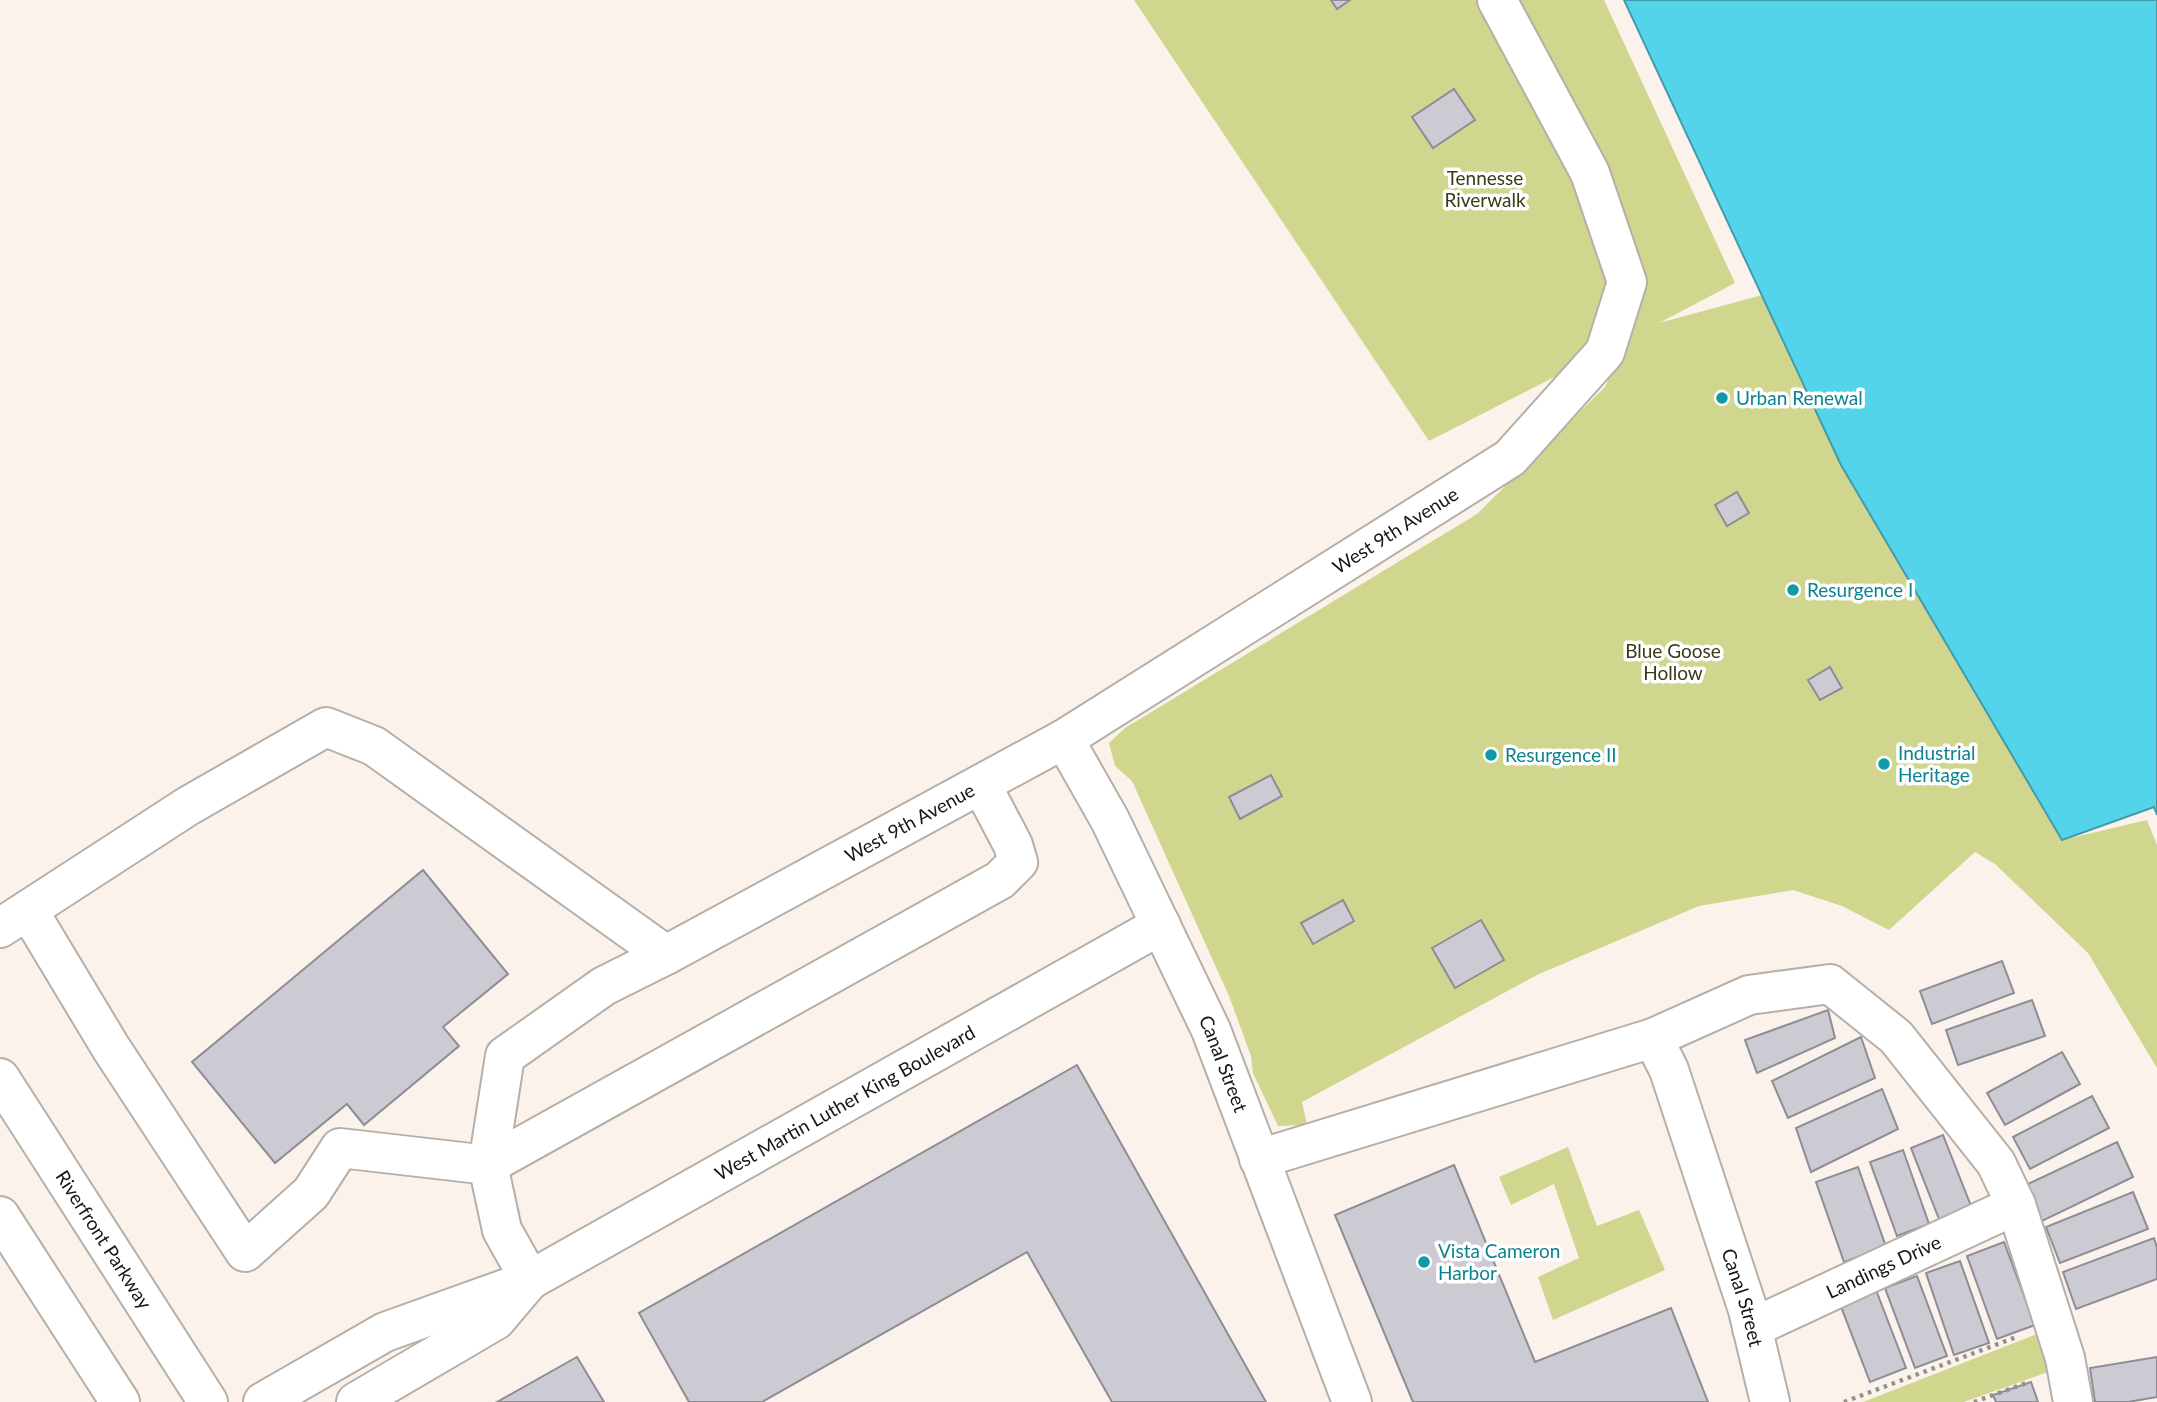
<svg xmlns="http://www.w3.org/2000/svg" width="2157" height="1402" font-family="Lato,sans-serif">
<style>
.green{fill:#d0d68e}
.water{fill:#54d4eb;stroke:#429baa;stroke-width:2}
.building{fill:#cccbd4;stroke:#8e8d95;stroke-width:2}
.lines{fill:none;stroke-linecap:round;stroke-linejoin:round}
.minor-casing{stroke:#b6afa8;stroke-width:42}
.major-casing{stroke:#b6afa8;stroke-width:42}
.path{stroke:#95908a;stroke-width:4.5;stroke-dasharray:3.5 5;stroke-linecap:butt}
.minor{stroke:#fff;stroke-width:38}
.major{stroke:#fff;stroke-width:38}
.culture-dot{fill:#0f9aa8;stroke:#fff;stroke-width:2.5}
.labels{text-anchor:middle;stroke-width:7;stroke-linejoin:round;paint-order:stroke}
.park-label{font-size:19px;fill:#383b14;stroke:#fff}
.culture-label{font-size:19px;fill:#0d838f;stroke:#fff;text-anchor:start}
.street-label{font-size:19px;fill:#181613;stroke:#fff}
</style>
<rect width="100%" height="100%" fill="#faf2eb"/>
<g class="green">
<polygon points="1134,0 1604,0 1735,283 1659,323 1762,295 1841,465 2062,840 2147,820 2157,845 2157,1068 2088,953 1995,864 1975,852 1889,930 1842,906 1793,890 1699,906 1539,974 1302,1102 1307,1125 1278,1126 1253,1073 1251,1056 1229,996 1132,781 1115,766 1109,743 1125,728 1477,514 1605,387 1627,340 1429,441"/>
<polygon points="1568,1147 1597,1226 1639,1210 1665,1270 1553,1320 1538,1277 1579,1258 1554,1184 1511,1205 1499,1177"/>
<polygon points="2040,1333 2051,1371 1964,1402 1863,1402"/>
</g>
<polygon class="water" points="1624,0 2157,0 2157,815 2154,807 2062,840 1841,465"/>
<g class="building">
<polygon points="1331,0 1350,0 1337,9"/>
<polygon points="1454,89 1475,120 1433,148 1412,117"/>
<polygon points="1737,492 1749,513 1727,526 1715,505"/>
<polygon points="1830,667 1842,688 1820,700 1808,680"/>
<polygon points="1271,775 1282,796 1240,819 1229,797"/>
<polygon points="423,870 508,974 443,1027 459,1046 364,1125 347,1104 275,1163 192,1062"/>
<polygon points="1343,900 1354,921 1313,944 1301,923"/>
<polygon points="1481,920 1504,960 1455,988 1432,948"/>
<polygon points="2002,961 2014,993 1932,1024 1920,991"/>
<polygon points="2032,1000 2045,1036 1958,1065 1946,1030"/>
<polygon points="1828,1010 1835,1038 1757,1073 1745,1040"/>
<polygon points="1861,1037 1875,1078 1788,1118 1772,1081"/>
<polygon points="2062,1052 2080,1084 2005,1125 1987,1093"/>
<polygon points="1077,1065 1266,1402 1112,1402 1027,1252 762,1402 689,1402 639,1313"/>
<polygon points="1882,1089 1898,1129 1811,1172 1796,1128"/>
<polygon points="2092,1096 2109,1128 2030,1169 2013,1137"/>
<polygon points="1943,1135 1971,1206 1939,1219 1911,1148"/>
<polygon points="2117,1142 2133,1177 2042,1221 2026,1185"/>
<polygon points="1903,1150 1929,1224 1897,1236 1870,1162"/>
<polygon points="1454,1165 1535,1362 1671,1308 1708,1402 1413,1402 1335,1215"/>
<polygon points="1858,1167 1886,1247 1844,1262 1816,1182"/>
<polygon points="2133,1192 2148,1229 2060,1263 2046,1227"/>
<polygon points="2154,1238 2157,1248 2157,1279 2076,1309 2063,1272"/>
<polygon points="2004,1242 2035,1325 1997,1339 1967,1256"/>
<polygon points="1960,1261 1989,1343 1954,1355 1926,1273"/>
<polygon points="1917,1276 1947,1356 1915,1368 1885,1288"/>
<polygon points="1876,1290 1906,1368 1870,1382 1840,1304"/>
<polygon points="577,1357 604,1402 497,1402 568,1362"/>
<polygon points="2157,1357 2157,1397 2128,1402 2095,1402 2090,1368"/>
<polygon points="2031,1382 2038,1402 1996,1402 1993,1395"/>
</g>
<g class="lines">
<g class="minor-casing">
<g id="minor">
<path id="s1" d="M1064 739 1110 820 1211 1030 1352 1402"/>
<polyline points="28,910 111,1048 245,1252 311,1193 340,1148 488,1165 1000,880 1018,862 1013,845 981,784"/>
<polyline points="0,928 188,806 326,727 374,746 666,955"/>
<path id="s2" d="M1653 1038 1669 1070 1748 1310 1770 1402"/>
<polyline points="1259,1159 1653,1038 1749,995 1830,984 1896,1037 1996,1163 2016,1205 2065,1358 2073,1402"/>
<path id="s3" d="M530 1280 502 1230 488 1165 505 1056 604 986 666 955 1064 739 1510 458 1605 352 1627 282 1590 173 1497 0"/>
<path id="s4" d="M1752 1328 2016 1205"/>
<path id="s5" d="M263 1402 385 1332 530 1280 1161 925"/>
<polyline points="356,1402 496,1320 529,1281"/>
</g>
</g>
<g class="major-casing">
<g id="major">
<path id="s6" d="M0 1078 208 1402"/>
<polyline points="0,1216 120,1402"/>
</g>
</g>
<g class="path">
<polyline points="1844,1402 2019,1336"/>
<polyline points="1974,1402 2029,1382"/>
</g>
<use href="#minor" class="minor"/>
<use href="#major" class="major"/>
</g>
<g class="culture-dot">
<circle cx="1722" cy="398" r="7"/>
<circle cx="1793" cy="590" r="7"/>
<circle cx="1491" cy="755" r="7"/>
<circle cx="1884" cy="764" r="7"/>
<circle cx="1424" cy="1262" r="7"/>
</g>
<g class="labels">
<g class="park-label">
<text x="1485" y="185">Tennesse<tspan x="1485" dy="22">Riverwalk</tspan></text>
<text x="1673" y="658">Blue Goose<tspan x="1673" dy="22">Hollow</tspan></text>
</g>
<g class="culture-label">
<text x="1736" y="405">Urban Renewal</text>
<text x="1807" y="597">Resurgence I</text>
<text x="1898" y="760">Industrial<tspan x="1898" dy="22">Heritage</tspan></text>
<text x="1505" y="762">Resurgence II</text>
<text x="1438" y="1258">Vista Cameron<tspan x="1438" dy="22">Harbor</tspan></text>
</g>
<g class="street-label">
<text dy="7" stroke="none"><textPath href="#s3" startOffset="1269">West 9th Avenue</textPath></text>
<text dy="7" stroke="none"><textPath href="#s3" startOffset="702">West 9th Avenue</textPath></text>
<text dy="7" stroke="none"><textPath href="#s1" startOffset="362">Canal Street</textPath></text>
<text dy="7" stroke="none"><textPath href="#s5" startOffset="656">West Martin Luther King Boulevard</textPath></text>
<text dy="7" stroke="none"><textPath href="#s6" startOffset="192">Riverfront Parkway</textPath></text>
<text dy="7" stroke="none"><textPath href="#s4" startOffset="145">Landings Drive</textPath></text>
<text dy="7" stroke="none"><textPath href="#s2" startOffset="275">Canal Street</textPath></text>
</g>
</g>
</svg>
